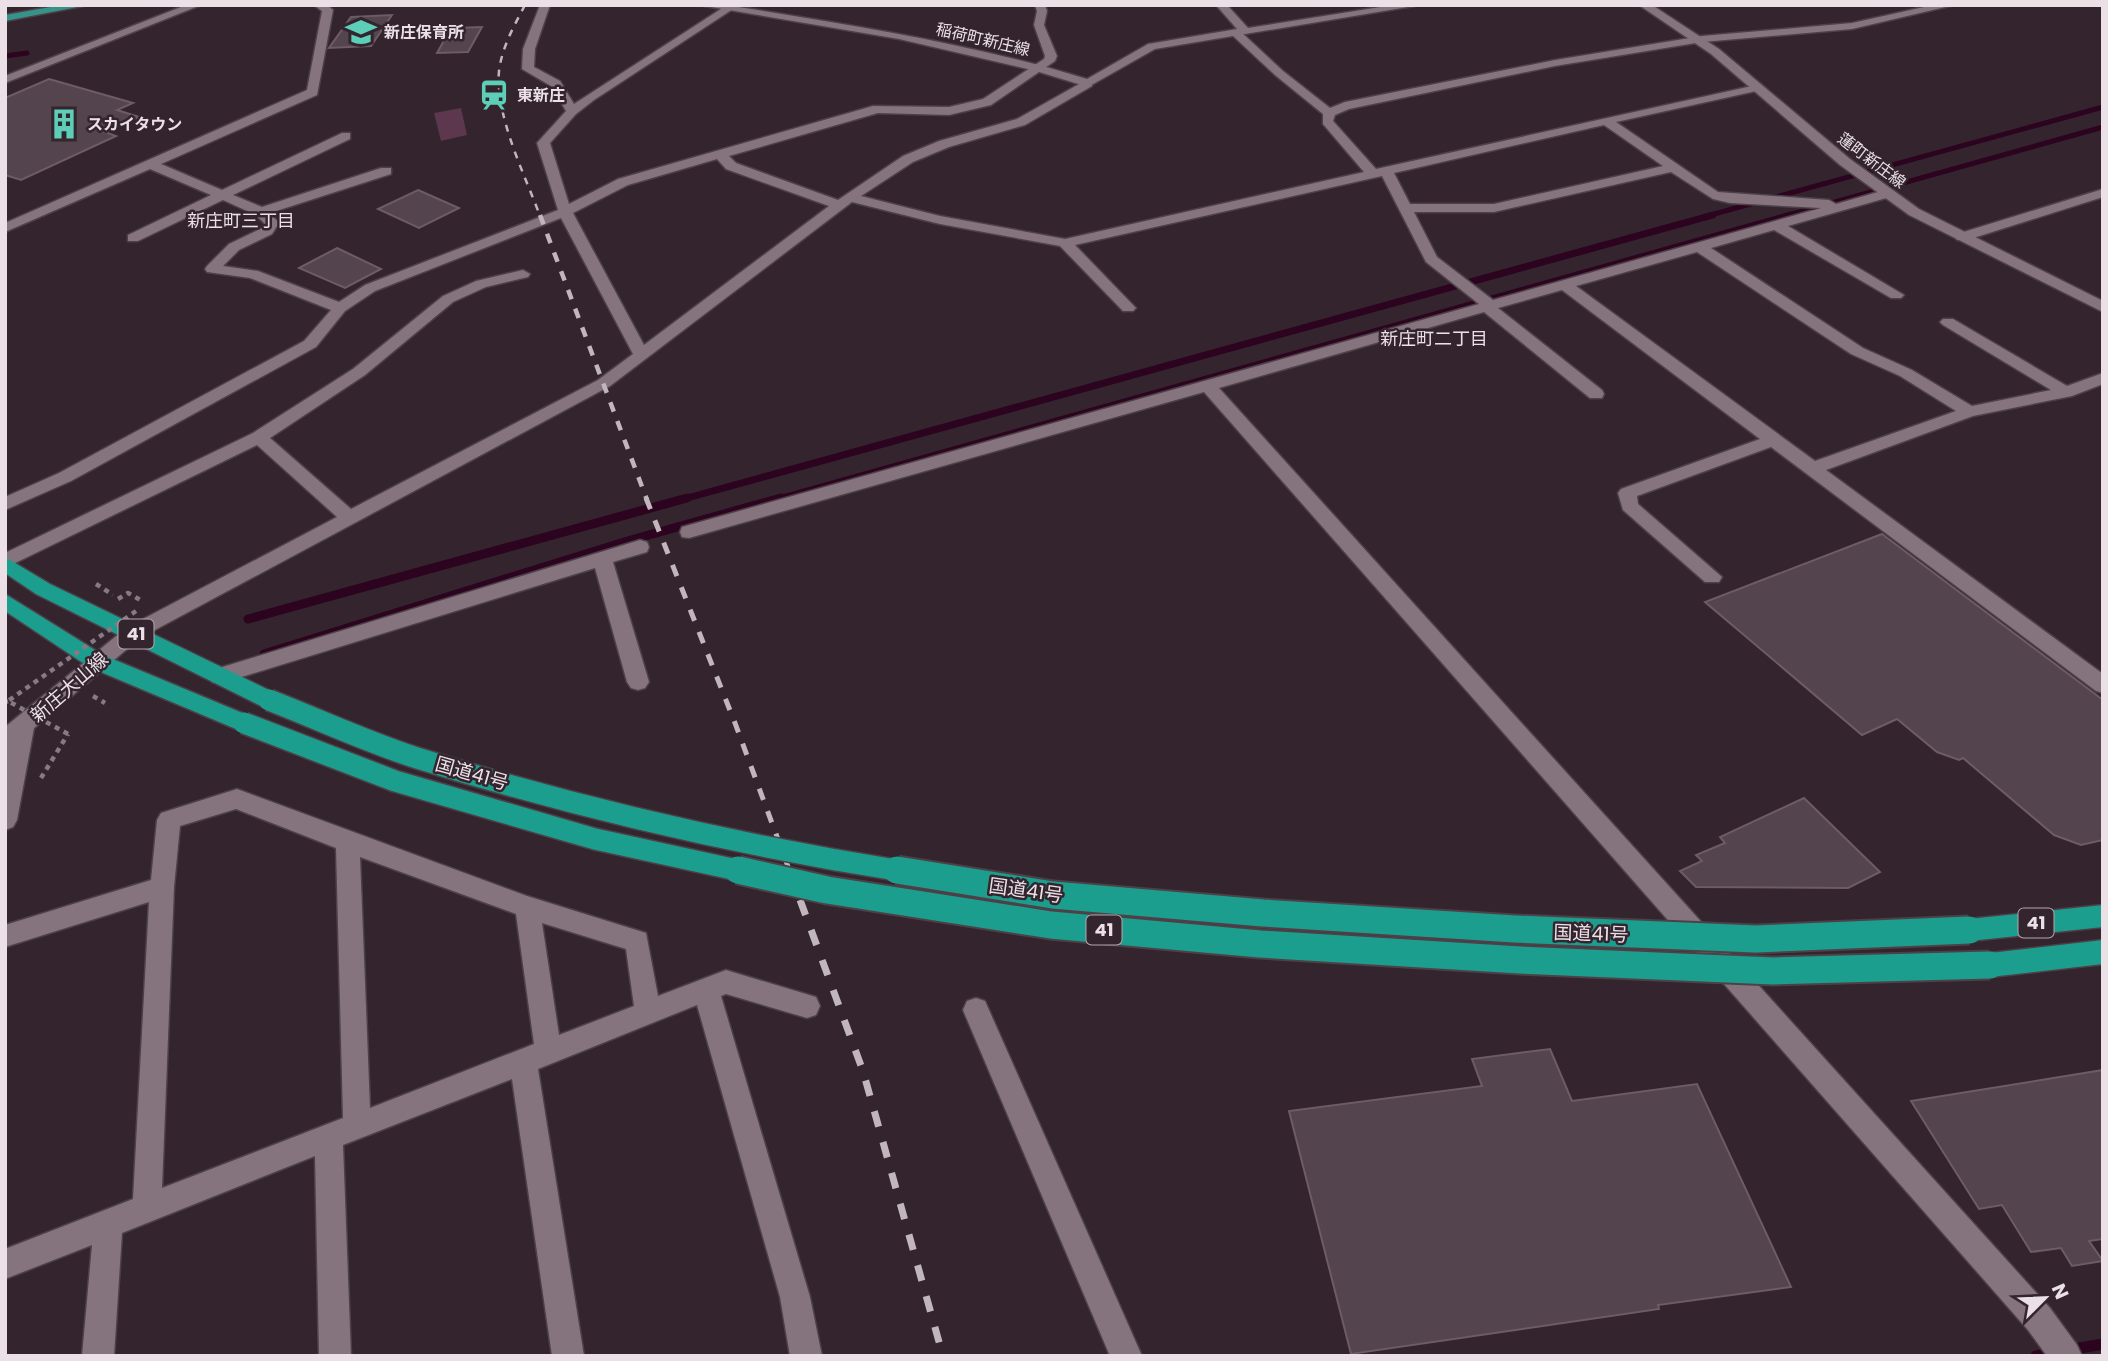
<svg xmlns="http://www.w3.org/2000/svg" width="2108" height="1361" font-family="Poppins,'Noto Sans JP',sans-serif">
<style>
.green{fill:#5c374d}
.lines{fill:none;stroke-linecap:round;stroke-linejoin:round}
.stream-far3{stroke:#2c041f;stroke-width:5}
.stream-far2{stroke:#2c041f;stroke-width:7}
.stream-far1{stroke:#2c041f;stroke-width:9}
.stream{stroke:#2c041f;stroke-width:11}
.building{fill:#54444d;stroke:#6d5b65;stroke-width:2}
.minor-casing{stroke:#4d4047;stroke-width:3}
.tertiary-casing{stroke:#4d4047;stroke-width:3}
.secondary-casing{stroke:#4d4047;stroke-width:3}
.primary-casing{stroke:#4d4047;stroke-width:3}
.trunk-casing{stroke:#4d4047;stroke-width:3}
.path{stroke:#877a82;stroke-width:4.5;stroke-dasharray:5 5;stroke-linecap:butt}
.minor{fill:#85737d;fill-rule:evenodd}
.tertiary{fill:#85737d;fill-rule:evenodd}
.secondary{fill:#85737d;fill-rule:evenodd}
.primary{fill:#36938a;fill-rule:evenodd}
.trunk{fill:#1c9e8e;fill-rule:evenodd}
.rail-far3{stroke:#c1b6bd;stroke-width:2.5;stroke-dasharray:7 7;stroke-linecap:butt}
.rail-far2{stroke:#c1b6bd;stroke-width:4.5;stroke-dasharray:10 10;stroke-linecap:butt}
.rail-far1{stroke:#c1b6bd;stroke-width:5;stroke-dasharray:12 12;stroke-linecap:butt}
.rail{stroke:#c1b6bd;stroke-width:7;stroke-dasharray:16 16;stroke-linecap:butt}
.trunk-bridge-far1-casing{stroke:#4d4047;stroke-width:24;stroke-linecap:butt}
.trunk-bridge-casing{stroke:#4d4047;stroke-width:31;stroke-linecap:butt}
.path-bridge{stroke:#877a82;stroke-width:4.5;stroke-dasharray:5 5;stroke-linecap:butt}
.trunk-bridge-far1{stroke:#1c9e8e;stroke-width:21}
.trunk-bridge{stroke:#1c9e8e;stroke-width:27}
.labels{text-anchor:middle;stroke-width:5;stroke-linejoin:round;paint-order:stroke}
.far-poi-label{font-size:16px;font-weight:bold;fill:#eae0e6;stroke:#33242d;text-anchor:start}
.far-street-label{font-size:16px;fill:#eae0e6;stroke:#33242d}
.far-neighbourhood-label{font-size:18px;fill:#eae0e6;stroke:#33242d}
.shield{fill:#33242d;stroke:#b3a8ae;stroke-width:2}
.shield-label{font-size:18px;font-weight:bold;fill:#eae0e6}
.street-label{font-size:19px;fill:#eae0e6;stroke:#33242d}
</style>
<rect width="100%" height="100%" fill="#33242d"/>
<polygon class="green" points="461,108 467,135 441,141 434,113"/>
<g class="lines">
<g class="stream-far3">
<polyline points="5,56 27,53"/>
<polyline points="1707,216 2103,107"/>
<polyline points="1785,216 2103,127"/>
</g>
<g class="stream-far2">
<polyline points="680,500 1713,215"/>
<polyline points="775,500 1791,215"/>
</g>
<g class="stream-far1">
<polyline points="248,619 687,498"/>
<polyline points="264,654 631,540 781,498"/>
</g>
<g class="stream">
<polyline points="2068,1350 2103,1344"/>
<polyline points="2036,1356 2054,1353"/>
</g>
</g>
<g class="building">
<polygon points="392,15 371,46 329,48 351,17"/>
<polygon points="482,27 468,52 437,53 451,28"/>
<polygon points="49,79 133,103 117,110 139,117 105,132 116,136 21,180 5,175 5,98"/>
<polygon points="418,190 459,208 419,228 378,209"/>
<polygon points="337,248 381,269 345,288 299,268"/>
<polygon points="1882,534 2103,700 2103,840 2081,845 2054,835 1963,758 1959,760 1937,752 1897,719 1862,735 1705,602"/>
<polygon points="1804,798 1880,872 1848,888 1696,887 1680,871 1702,861 1696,855 1725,843 1720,837"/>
<polygon points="1550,1049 1572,1101 1697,1084 1791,1287 1658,1305 1659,1309 1351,1354 1289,1111 1482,1086 1472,1059"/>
<polygon points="2103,1070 2103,1239 2089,1241 2103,1261 2072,1266 2061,1248 2031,1252 2002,1205 1979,1209 1911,1101"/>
</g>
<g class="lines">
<g class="minor-casing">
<g id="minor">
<polygon points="186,5 201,5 5,83 5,76"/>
<path d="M314 5H327L333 10 317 95 161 164 222 190 342 133H350V139L233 195 262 207 381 168H391V174L270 213 279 223 272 234 239 250 223 266 258 271 339 302 365 285 558 210 537 143 566 111 551 86 522 69 523 49 540 5H550L535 49 534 67 560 81 574 104 724 7 733 9 594 100 576 114 550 143 569 204 618 179 873 106 949 107 983 99 1044 59 1045 56 1034 25 1037 11 1035 5H1045L1047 11 1044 25 1057 56 1055 61 991 105 949 115 878 113 729 156 736 163 838 200 903 156 939 141 1017 119 1088 79 1092 80V86L1025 125 949 147 913 162 861 196 940 216 1065 239 1364 172 1323 124V114L1275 75 1232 35V31H1240L1283 71 1330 108 1345 102 1555 60 1702 36 1852 23 1933 5H1954L1852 29 1702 42 1555 66 1349 109 1335 115 1333 121 1376 169 1761 84V90L1616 122 1718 192 1829 200 1836 204 1885 190 1890 191V197L1788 226 1904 295 1901 298H1891L1774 230 1711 248 1863 348 1912 370 1972 406 2051 390 1943 325 1940 322 1943 319H1953L2067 386 2103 373V384L2072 396 1973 416 1826 470 2103 674V693L2096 691 1771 447 1637 496 1638 504 1722 577 1719 582H1705L1623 510 1618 493 1621 489 1760 439 1562 290 1498 308 1602 390 1604 394 1602 398H1590L1484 312 1219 388 2050 1308 2077 1345 2082 1356H2047L2028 1330 1204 392 689 538 682 537 680 532 682 527 1479 304 1426 262 1382 176 1075 245 1133 305 1136 308 1133 311H1123L1060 246 940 224 852 202 610 386 140 638 133 640 126 638 123 633 126 628 337 517 257 445 5 568V553L253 433 353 369 443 296 476 281 523 270 530 274 528 277 486 287 453 302 365 375 270 438 351 509 598 380 633 354 561 218 375 291 345 311 316 347 71 481 5 510V497L59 473 304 341 331 310 250 278 207 272 205 269 207 266 229 244 262 228 265 224 256 215 223 200 138 241H128V235L211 195 150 169 5 232V223L307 90 322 11ZM1604 125 1663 166 1494 204H1410L1394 173ZM717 159 726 169 829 206 644 345 573 213 628 185ZM1671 172 1713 199 1730 203 1821 208 1493 300 1437 257 1414 212H1494ZM1697 252 1851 354 1900 376 1956 411 1815 461 1576 286Z"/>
<polygon points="2103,189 2103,197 1967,240 1957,240 1955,237 1957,234"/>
<polygon points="640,540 647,542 649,547 647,552 613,562 649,682 645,688 638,690 631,688 627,682 595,568 219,684 212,682 209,676 212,670 219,668"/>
<path d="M237 789 527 896 646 933 658 996 726 970 816 997 820 1006 816 1015 807 1018 726 994 721 996 810 1297 822 1356H790L780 1297 697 1005 538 1069 584 1356H552L512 1079 343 1145 351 1356H319L315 1156 122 1233 114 1356H82L92 1245 5 1279V1249L133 1199 149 902 5 947V925L151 880 157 820 161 813ZM236 809 336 848 343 1118 162 1188 174 887 180 826ZM360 857 516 914 534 1044 370 1108ZM542 923 626 949 634 1006 559 1035Z"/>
<polygon points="976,998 985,1001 1142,1356 1110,1356 963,1010 967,1001"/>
</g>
</g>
<g class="tertiary-casing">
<path id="tertiary" d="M23 719 31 722 34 728 17 820 13 827 5 830C5 796 0 753 15 722Z"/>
</g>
<g class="secondary-casing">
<g id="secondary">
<path d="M699 5H726C847 24 969 43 1087 79L1148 44 1237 29 1216 5H1227L1248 28 1393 5H1420L1155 49 1088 87 1036 71 899 39Z"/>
<polygon points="1639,5 1652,5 1719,49 1850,159 1919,209 2103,301 2103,312 1909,215 1840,165 1711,54"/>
<polygon points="133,626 140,628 143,633 140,638 13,746 5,749 5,727 126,628"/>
</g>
</g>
<g class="primary-casing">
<polygon id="primary" points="62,5 88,5 5,21 5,15"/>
</g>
<g class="trunk-casing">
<g id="trunk">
<polygon points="5,557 50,584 277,694 280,700 277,706 269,708 261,706 36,594 5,573"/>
<polygon points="5,594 103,655 252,717 255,723 252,729 244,732 236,729 89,667 5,611"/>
<polygon points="2103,905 2103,927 1969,941 1960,938 1957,930 1960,922 1969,919"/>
<polygon points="2103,940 2103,964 1990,977 1981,973 1977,965 1981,957 1990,953"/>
</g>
</g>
<g class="path">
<polyline points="96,584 113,595"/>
<polyline points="118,599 128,593 144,602"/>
<polyline points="93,696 105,703"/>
<polyline points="5,702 8,701"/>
<polyline points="41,778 68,734"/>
</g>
<use href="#minor" class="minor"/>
<use href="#tertiary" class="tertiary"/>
<use href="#secondary" class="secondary"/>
<use href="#primary" class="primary"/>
<use href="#trunk" class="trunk"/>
<path class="rail-far3" d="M525 5C514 26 502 47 499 71 495 116 525 175 540 216"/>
<polyline class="rail-far2" points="540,215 647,500"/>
<polyline class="rail-far1" points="646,498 735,723 790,872"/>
<polyline class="rail" points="789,870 863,1071 943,1356"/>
<g class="trunk-bridge-far1-casing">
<g id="trunk-bridge-far1">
<path d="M269 700C318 719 367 742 417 758 578 808 742 846 908 872"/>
<polyline points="244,723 395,781 595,839 746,872"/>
</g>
</g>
<g class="trunk-bridge-casing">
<g id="trunk-bridge">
<polyline points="738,870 827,890 1051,925 1260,944 1520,960 1773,971 1990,965"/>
<polyline points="897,870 1053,895 1263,913 1515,929 1756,939 1969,930"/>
</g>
</g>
<polyline class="path-bridge" points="68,734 8,701 136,611"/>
<use href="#trunk-bridge-far1" class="trunk-bridge-far1"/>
<use href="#trunk-bridge" class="trunk-bridge"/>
</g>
<defs>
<g id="school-bare" transform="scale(2.415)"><path d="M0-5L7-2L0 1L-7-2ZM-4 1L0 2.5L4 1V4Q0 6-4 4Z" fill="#5dceb8" stroke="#33242d" stroke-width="2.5" paint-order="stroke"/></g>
<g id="station-bare" transform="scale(2.415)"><path d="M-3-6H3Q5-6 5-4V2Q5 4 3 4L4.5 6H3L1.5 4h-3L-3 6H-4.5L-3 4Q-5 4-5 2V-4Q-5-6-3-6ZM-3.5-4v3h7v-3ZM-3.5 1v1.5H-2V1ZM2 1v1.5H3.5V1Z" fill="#5dceb8" stroke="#33242d" stroke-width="2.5" paint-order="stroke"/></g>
<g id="building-bare" transform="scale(2.415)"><path d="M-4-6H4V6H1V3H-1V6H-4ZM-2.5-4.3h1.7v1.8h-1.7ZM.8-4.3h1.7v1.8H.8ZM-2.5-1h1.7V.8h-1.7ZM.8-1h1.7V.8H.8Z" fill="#5dceb8" stroke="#33242d" stroke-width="2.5" paint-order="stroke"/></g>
</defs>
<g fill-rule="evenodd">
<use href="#school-bare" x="361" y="32"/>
<use href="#station-bare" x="494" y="95"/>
<use href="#building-bare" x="64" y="124"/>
</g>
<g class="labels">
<g class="far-poi-label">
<text x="384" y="38">新庄保育所</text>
<text x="517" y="101">東新庄</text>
<text x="87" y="130">スカイタウン</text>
</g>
<g class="far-street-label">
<text transform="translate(983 39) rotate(13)" y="6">稲荷町新庄線</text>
<text transform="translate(1872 160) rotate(37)" y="6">蓮町新庄線</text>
</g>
<g class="far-neighbourhood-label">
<text x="241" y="227">新庄町三丁目</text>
<text x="1434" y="345">新庄町二丁目</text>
</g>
<g class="shield">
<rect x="118.5" y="619.5" width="35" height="29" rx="5"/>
<rect x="2018.5" y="908.5" width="35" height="29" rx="5"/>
<rect x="1086.5" y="915.5" width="35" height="29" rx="5"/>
</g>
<g class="shield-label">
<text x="136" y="640">41</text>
<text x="2036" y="929">41</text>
<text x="1104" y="936">41</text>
</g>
<g class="street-label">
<text transform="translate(69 687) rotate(-41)" y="7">新庄大山線</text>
<text transform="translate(472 773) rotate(16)" y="7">国道41号</text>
<text transform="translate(1026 890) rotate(8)" y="7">国道41号</text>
<text transform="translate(1591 933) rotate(2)" y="7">国道41号</text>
</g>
</g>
<rect width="2108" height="1361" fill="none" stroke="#eae0e6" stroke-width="14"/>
<g transform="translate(2045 1298) rotate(66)" stroke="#33242d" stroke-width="5" paint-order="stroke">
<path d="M0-5L12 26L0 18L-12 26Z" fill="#eae0e6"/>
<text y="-10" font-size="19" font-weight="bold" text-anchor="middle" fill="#eae0e6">N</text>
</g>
</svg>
